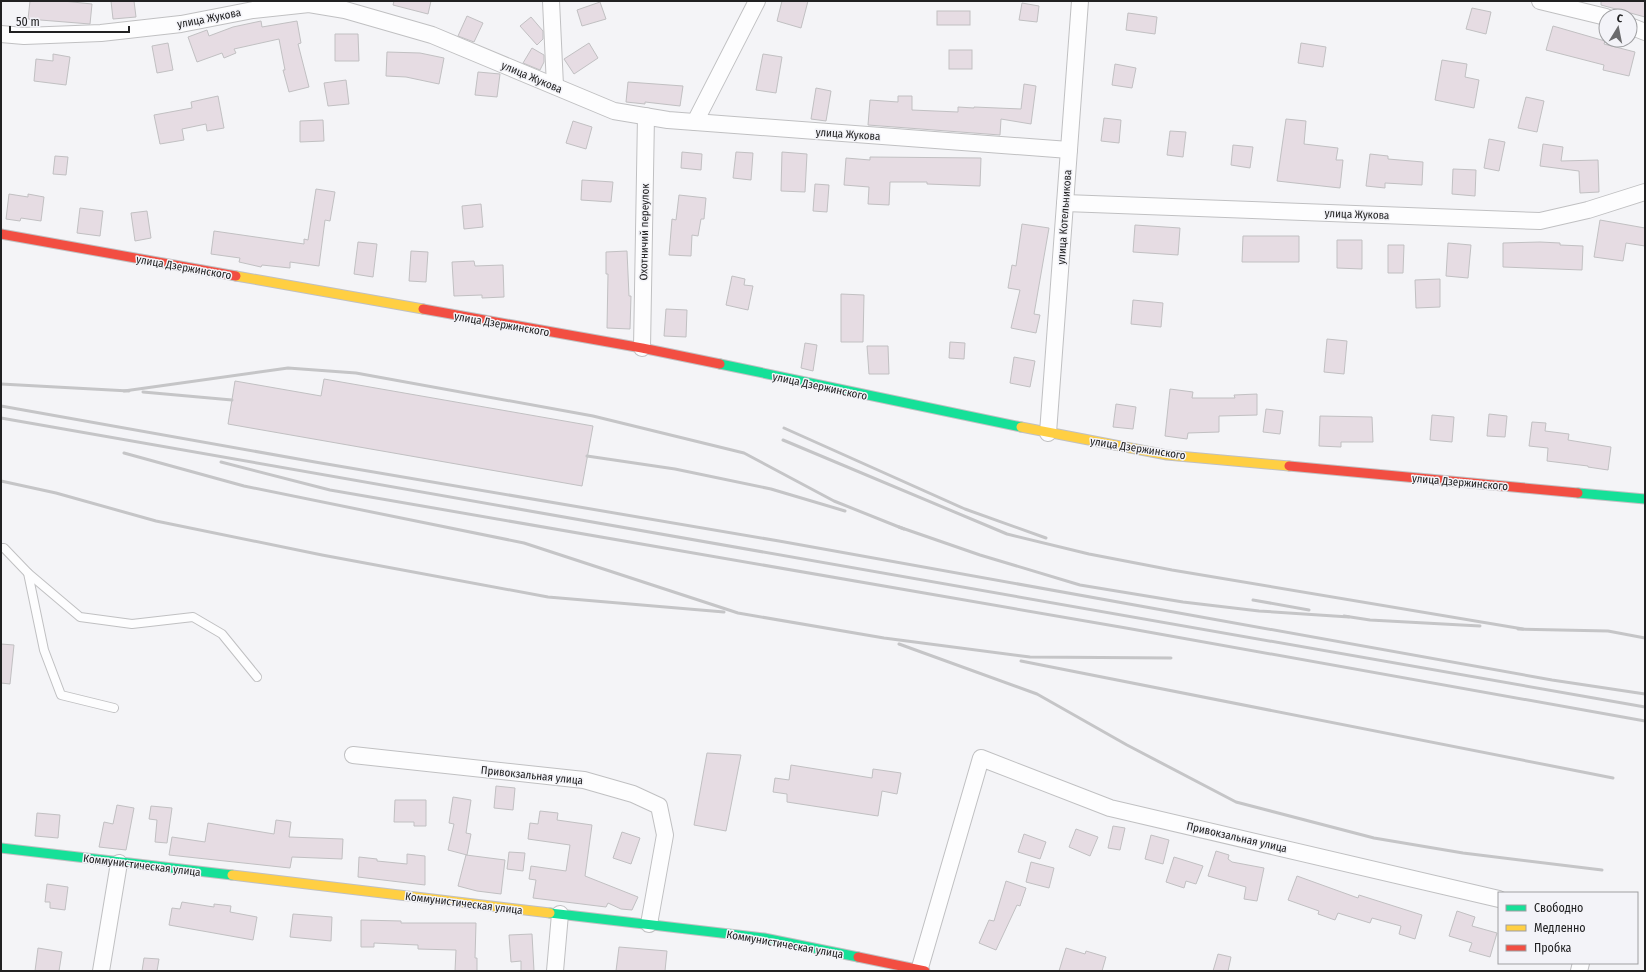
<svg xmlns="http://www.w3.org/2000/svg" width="1646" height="972" font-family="'Fira Sans Condensed',sans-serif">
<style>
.building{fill:#e6dce3;stroke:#c1c0c2}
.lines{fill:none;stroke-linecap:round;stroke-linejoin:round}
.lane-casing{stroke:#c0c0c2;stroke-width:10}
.street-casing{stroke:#c0c0c2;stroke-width:18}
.fast-casing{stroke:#c0c0c2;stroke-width:11}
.slow-casing{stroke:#c0c0c2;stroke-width:11}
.jam-casing{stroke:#c0c0c2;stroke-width:11}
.lane{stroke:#fdfdfe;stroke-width:8}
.street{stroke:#fdfdfe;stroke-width:16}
.fast{stroke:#16e098;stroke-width:9}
.slow{stroke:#ffcf43;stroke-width:9}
.jam{stroke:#f24e42;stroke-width:9}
.rail{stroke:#c5c5c7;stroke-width:3}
.labels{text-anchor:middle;stroke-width:3;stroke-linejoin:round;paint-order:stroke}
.street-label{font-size:11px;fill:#212122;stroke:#f3f3f8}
</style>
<rect width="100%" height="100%" fill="#f4f4f7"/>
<g class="building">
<polygon points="30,1 63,1 92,4 90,24 28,19"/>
<polygon points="111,1 134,1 136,17 113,19"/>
<polygon points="394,1 431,1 428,14 393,5"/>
<polygon points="782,1 808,1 801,28 777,21"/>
<polygon points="1601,1 1645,1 1645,17 1601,5"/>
<polygon points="600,2 606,19 582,26 577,10"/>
<polygon points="1022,3 1039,6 1037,22 1019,20"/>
<polygon points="1472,8 1491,12 1486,34 1466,29"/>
<rect x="937" y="11" width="33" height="14"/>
<polygon points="1128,13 1157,17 1155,34 1126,30"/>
<polygon points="467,16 483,23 474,42 458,36"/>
<polygon points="531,17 543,31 543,39 537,45 520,26"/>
<polygon points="261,21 262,27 297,21 301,43 298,44 309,87 289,92 283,70 285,70 279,39 234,49 236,53 224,58 222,53 197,62 188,37 207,30 209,36 233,27"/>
<polygon points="1553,26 1605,41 1604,44 1635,52 1629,76 1603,70 1604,65 1546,50"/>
<polygon points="335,34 358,34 359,61 335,61"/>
<polygon points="168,43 173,70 157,73 152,46"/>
<polygon points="589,43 598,58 574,74 564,59"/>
<polygon points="1301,43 1326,47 1323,67 1298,63"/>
<polygon points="532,48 544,55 544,62 540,70 523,63"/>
<rect x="949" y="50" width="23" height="19"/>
<polygon points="387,52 420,53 444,58 439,84 406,77 386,76"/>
<polygon points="53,54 70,57 66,85 34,81 36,59 53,61"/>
<polygon points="763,54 782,57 776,93 756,90"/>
<polygon points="1442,60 1467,64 1465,77 1479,80 1474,108 1435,100"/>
<polygon points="1115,64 1136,68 1132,88 1112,85"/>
<polygon points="478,72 500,74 497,97 475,95"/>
<polygon points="346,80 349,104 328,106 324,83"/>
<polygon points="628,82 683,86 680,106 645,102 645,104 626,102"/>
<polygon points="1024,84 1036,86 1031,124 1001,119 1000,135 868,125 870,100 898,102 898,96 912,96 912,110 958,112 958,107 974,108 974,107 1021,109"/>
<polygon points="816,88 831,91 826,121 811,119"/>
<polygon points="218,96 224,128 207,131 206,124 182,129 184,140 160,144 154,115 192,108 191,102"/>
<polygon points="1526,97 1544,101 1537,132 1518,128"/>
<polygon points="1104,118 1121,120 1119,143 1101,141"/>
<polygon points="1286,119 1306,121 1304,144 1338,148 1336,160 1343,160 1340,188 1277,181"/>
<polygon points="323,120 324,141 300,142 300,121"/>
<polygon points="573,121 592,127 586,149 566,143"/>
<polygon points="1170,131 1186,132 1183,157 1167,155"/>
<polygon points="1489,139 1505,142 1499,171 1484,168"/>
<polygon points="1543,144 1563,147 1561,161 1598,160 1599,192 1580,193 1579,171 1540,166"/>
<polygon points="1233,145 1253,147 1250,168 1231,165"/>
<polygon points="682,152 702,154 701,170 681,168"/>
<polygon points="736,152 753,153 751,180 733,178"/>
<polygon points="782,152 807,154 805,192 781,191"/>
<polygon points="1370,154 1388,156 1388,159 1423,162 1422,185 1385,183 1385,188 1366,186"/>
<polygon points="55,156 68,157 66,175 53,174"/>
<polygon points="870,157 981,158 980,186 927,184 927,182 890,182 889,205 868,204 869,187 844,185 846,158 870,160"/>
<polygon points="1453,169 1476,170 1475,196 1452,194"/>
<polygon points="582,180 613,182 611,202 581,200"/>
<polygon points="815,184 829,185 827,212 813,211"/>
<polygon points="316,189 335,192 330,221 325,220 319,266 290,262 290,268 262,265 261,267 239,262 240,258 211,254 214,231 304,244 304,239 308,240"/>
<polygon points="9,194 28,197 28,194 44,197 41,221 21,218 20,221 6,219"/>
<polygon points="679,195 706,198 704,219 701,219 698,236 692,235 691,256 669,255 672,219 676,220"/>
<polygon points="481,204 483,227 464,229 462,206"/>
<polygon points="80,208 103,211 100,236 77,233"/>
<polygon points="147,211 151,238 135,241 131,213"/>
<polygon points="1600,220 1645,228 1645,246 1626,243 1623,261 1594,257"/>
<polygon points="1022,224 1049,228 1034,314 1040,315 1036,333 1011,328 1020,290 1008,288 1012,265 1016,266"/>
<polygon points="1135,225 1180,228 1178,255 1133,252"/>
<polygon points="1243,236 1299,236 1299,262 1242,262"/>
<polygon points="1337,240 1362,240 1362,269 1337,268"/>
<polygon points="358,242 377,244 373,277 354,274"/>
<polygon points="1540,242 1560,243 1560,245 1583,246 1582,270 1503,267 1503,243"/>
<polygon points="1448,243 1471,245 1468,278 1446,276"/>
<polygon points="1388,245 1404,245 1403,273 1388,273"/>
<polygon points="411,251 428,252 426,282 409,281"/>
<polygon points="627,251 629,296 631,296 630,329 607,328 608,274 606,274 606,252"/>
<polygon points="474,261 475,266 503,265 504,297 482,298 482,295 454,296 452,262"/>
<polygon points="732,276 745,279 744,285 753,286 748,310 726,305"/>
<polygon points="1440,279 1440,307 1416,308 1415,280"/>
<polygon points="841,294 864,295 863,342 841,342"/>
<polygon points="1133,300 1163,303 1161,327 1131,324"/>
<polygon points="666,309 687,310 686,337 664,336"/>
<polygon points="1327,339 1347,341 1344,374 1324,372"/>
<polygon points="950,342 965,343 964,359 949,358"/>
<polygon points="805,343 817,345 813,371 801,368"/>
<polygon points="867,346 888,346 889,374 869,374"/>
<polygon points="1014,357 1035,361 1030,387 1010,383"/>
<polygon points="324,379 593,426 582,486 228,424 235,381 321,396"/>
<polygon points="1170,389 1193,392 1192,398 1235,398 1234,395 1257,394 1257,415 1219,416 1219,432 1188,433 1187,439 1165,436"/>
<polygon points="1116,404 1136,407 1133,429 1113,427"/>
<polygon points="1266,409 1283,411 1280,434 1263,432"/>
<polygon points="1489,414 1507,416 1505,437 1487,436"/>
<polygon points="1432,415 1454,417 1452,442 1430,440"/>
<polygon points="1320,416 1372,417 1373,442 1341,442 1341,447 1319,446"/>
<polygon points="1532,422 1546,423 1545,431 1569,434 1568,440 1611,447 1608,470 1588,467 1588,466 1547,461 1548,448 1529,446"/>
<polygon points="1,644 14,645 10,684 1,683"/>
<polygon points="707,753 741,755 726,831 694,825"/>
<polygon points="791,765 872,778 873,769 901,773 897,794 882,791 878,816 787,802 787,794 773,792 775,778 789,780"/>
<polygon points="496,786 515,788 513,810 494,808"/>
<polygon points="453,797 471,800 466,833 471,834 467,855 448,850 454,824 449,823"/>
<polygon points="395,800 426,800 426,826 414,826 414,822 394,822"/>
<polygon points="117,805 134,808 126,850 99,847 104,822 113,824"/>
<polygon points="151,806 172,808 167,843 155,842 157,820 149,819"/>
<polygon points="540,811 558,813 557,820 592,825 585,876 638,897 632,910 621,909 608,903 606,907 533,898 536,880 529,879 531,866 566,871 570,845 528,839 530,823 538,824"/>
<polygon points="37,813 60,815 58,838 35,836"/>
<polygon points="276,820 291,822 289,837 343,839 342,859 292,857 290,868 169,855 172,837 205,842 208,823 274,834"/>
<polygon points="1113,826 1125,828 1120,850 1108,848"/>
<polygon points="1076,829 1098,837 1090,856 1069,847"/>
<polygon points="622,832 640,838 631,864 613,858"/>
<polygon points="1024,834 1046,842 1040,859 1018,852"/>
<polygon points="1151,835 1169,840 1163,864 1145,859"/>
<polygon points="1216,851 1229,855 1228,859 1232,862 1264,868 1257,901 1244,899 1246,887 1208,876"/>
<polygon points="509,852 525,853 523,871 507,869"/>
<polygon points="407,854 425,856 425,885 358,877 359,857 377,859 377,861 407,864"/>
<polygon points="466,855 505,860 501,894 477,891 458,886"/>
<polygon points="1174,857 1203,866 1196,884 1186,881 1184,888 1166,882"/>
<polygon points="1031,862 1054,868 1049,888 1026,882"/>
<polygon points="1297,876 1358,898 1359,895 1422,915 1415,939 1399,934 1401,926 1372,918 1370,923 1338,913 1335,920 1318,914 1319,911 1288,900"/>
<polygon points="1006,881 1026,888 1020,906 1017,905 996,950 979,943 989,920 994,921"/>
<polygon points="47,884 68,887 65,910 50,908 50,902 45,902"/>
<polygon points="182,902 214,907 214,904 231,906 230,912 257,917 253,940 169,925 172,908 180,909"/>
<polygon points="1457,911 1475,917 1472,926 1497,933 1490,957 1469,951 1472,943 1449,936"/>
<polygon points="293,914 332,917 331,941 290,937"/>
<polygon points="361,920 401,921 401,923 476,923 475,958 477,958 477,971 455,971 456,950 418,949 418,945 374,943 374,947 361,947"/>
<polygon points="532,934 534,971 521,971 521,961 511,962 509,935"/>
<polygon points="619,947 667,951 665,971 616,971"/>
<polygon points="38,948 62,952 59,971 35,971"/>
<polygon points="1066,948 1085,954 1086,951 1106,957 1102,971 1059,971"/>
<polygon points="1218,954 1231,957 1228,971 1213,971"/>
<polygon points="144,958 159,959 157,971 142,971"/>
</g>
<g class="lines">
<g class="lane-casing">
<g id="lane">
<polyline points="1,548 4,548 28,573 44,650 61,695 114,708"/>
<polyline points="28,573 80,617 132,624 193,617 222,634 257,677"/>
</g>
</g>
<g class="street-casing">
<g id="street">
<polyline points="551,1 555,86"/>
<polyline points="1540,1 1606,17"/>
<polyline points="1630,26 1645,32"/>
<polyline points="1,34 24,36 101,33 181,24 253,10 309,4 345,10 432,35 614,111 668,120 1069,150"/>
<polyline points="695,122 757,1"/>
<polyline points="1065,203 1540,221 1588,210 1645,192"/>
<polyline points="642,348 646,116"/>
<polyline points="1048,433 1080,1"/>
<polyline points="353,755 584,780 633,794 659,806 665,835 649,924"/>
<polyline points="101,971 119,863"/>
<polyline points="555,971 560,914"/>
<polyline points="919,971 981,758 1110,808 1499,899"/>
<polyline points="1579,971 1581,963"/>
</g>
</g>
<g class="fast-casing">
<g id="fast">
<polyline points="720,364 1021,427"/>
<polyline points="1578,493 1645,499"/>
<polyline points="1,848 232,875"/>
<polyline points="550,913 764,938 858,957"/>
</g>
</g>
<g class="slow-casing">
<g id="slow">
<polyline points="236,276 423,309"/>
<polyline points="1021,427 1167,455 1289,466"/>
<polyline points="232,875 550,913"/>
</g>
</g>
<g class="jam-casing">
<g id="jam">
<polyline points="1,234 236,276"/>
<polyline points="423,309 642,348 720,364"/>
<polyline points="1289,466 1578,493"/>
<polyline points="858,957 925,971"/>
</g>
</g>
<use href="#lane" class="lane"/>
<use href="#street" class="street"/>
<use href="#fast" class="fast"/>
<use href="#slow" class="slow"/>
<use href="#jam" class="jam"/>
<g class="rail">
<polyline points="1,384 129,391"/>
<polyline points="124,391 288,368 356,373 593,416 744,453 834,501 904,529"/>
<polyline points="143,392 232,400"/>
<polyline points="1,406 315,462 779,541 1552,680 1645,694"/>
<polyline points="1,418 1645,707"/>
<polyline points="784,428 965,509 1046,538"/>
<polyline points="783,440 1007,534 1089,554 1172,570 1523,629"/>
<polyline points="124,453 244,486 524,543 738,613 884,638 1030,657 1171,658"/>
<polyline points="587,456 675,469 771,489 845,511"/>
<polyline points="221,462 330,490 1126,628 1645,721"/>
<polyline points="1,481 56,493 156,521 322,555 548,597 724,612"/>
<polyline points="899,527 980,555 1080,585 1183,602 1259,611 1349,617"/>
<polyline points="1253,600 1309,610"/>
<polyline points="1344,616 1370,620 1480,626"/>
<polyline points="1518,629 1608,631 1645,638"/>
<polyline points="899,644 1037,694 1127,745 1236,802 1374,838 1463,853 1602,870"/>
<polyline points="1021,661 1613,778"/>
</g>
</g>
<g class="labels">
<g class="street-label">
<text transform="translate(209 18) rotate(-11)" y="4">улица Жукова</text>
<text transform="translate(532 77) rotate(23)" y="4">улица Жукова</text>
<text transform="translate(848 134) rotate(4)" y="4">улица Жукова</text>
<text transform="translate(1357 214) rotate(2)" y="4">улица Жукова</text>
<text transform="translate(1064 217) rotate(-86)" y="4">улица Котельникова</text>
<text transform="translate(644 232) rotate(-89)" y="4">Охотничий переулок</text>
<text transform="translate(184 267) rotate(10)" y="4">улица Дзержинского</text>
<text transform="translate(502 324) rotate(10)" y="4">улица Дзержинского</text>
<text transform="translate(820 386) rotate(12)" y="4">улица Дзержинского</text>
<text transform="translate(1138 448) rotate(9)" y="4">улица Дзержинского</text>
<text transform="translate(1460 482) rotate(5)" y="4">улица Дзержинского</text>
<text transform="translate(532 775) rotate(6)" y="4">Привокзальная улица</text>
<text transform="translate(1237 837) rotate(13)" y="4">Привокзальная улица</text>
<text transform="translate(142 865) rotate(7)" y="4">Коммунистическая улица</text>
<text transform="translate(464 903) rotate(7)" y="4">Коммунистическая улица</text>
<text transform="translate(785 944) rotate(10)" y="4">Коммунистическая улица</text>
</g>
</g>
<rect width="1646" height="972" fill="none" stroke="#212122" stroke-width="4"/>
<rect x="1498" y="892" width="140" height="72" fill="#f3f3f8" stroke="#9f9fa2"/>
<rect x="1506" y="905" width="20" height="6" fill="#16e098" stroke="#9f9fa2"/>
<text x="1534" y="912" font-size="12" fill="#212122">Свободно</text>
<rect x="1506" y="925" width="20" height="6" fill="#ffcf43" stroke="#9f9fa2"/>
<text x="1534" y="932" font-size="12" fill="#212122">Медленно</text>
<rect x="1506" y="945" width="20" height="6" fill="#f24e42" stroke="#9f9fa2"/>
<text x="1534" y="952" font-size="12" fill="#212122">Пробка</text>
<g transform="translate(1618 28) rotate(10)"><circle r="19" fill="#f3f3f8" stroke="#9f9fa2"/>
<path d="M0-3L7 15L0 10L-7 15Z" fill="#6b6b6d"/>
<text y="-6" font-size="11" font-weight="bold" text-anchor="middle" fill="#212122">С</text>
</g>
<path d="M10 26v6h119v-6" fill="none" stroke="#212122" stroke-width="2"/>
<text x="16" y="26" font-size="12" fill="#212122" stroke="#f3f3f8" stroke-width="3" paint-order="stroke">50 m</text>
</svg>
